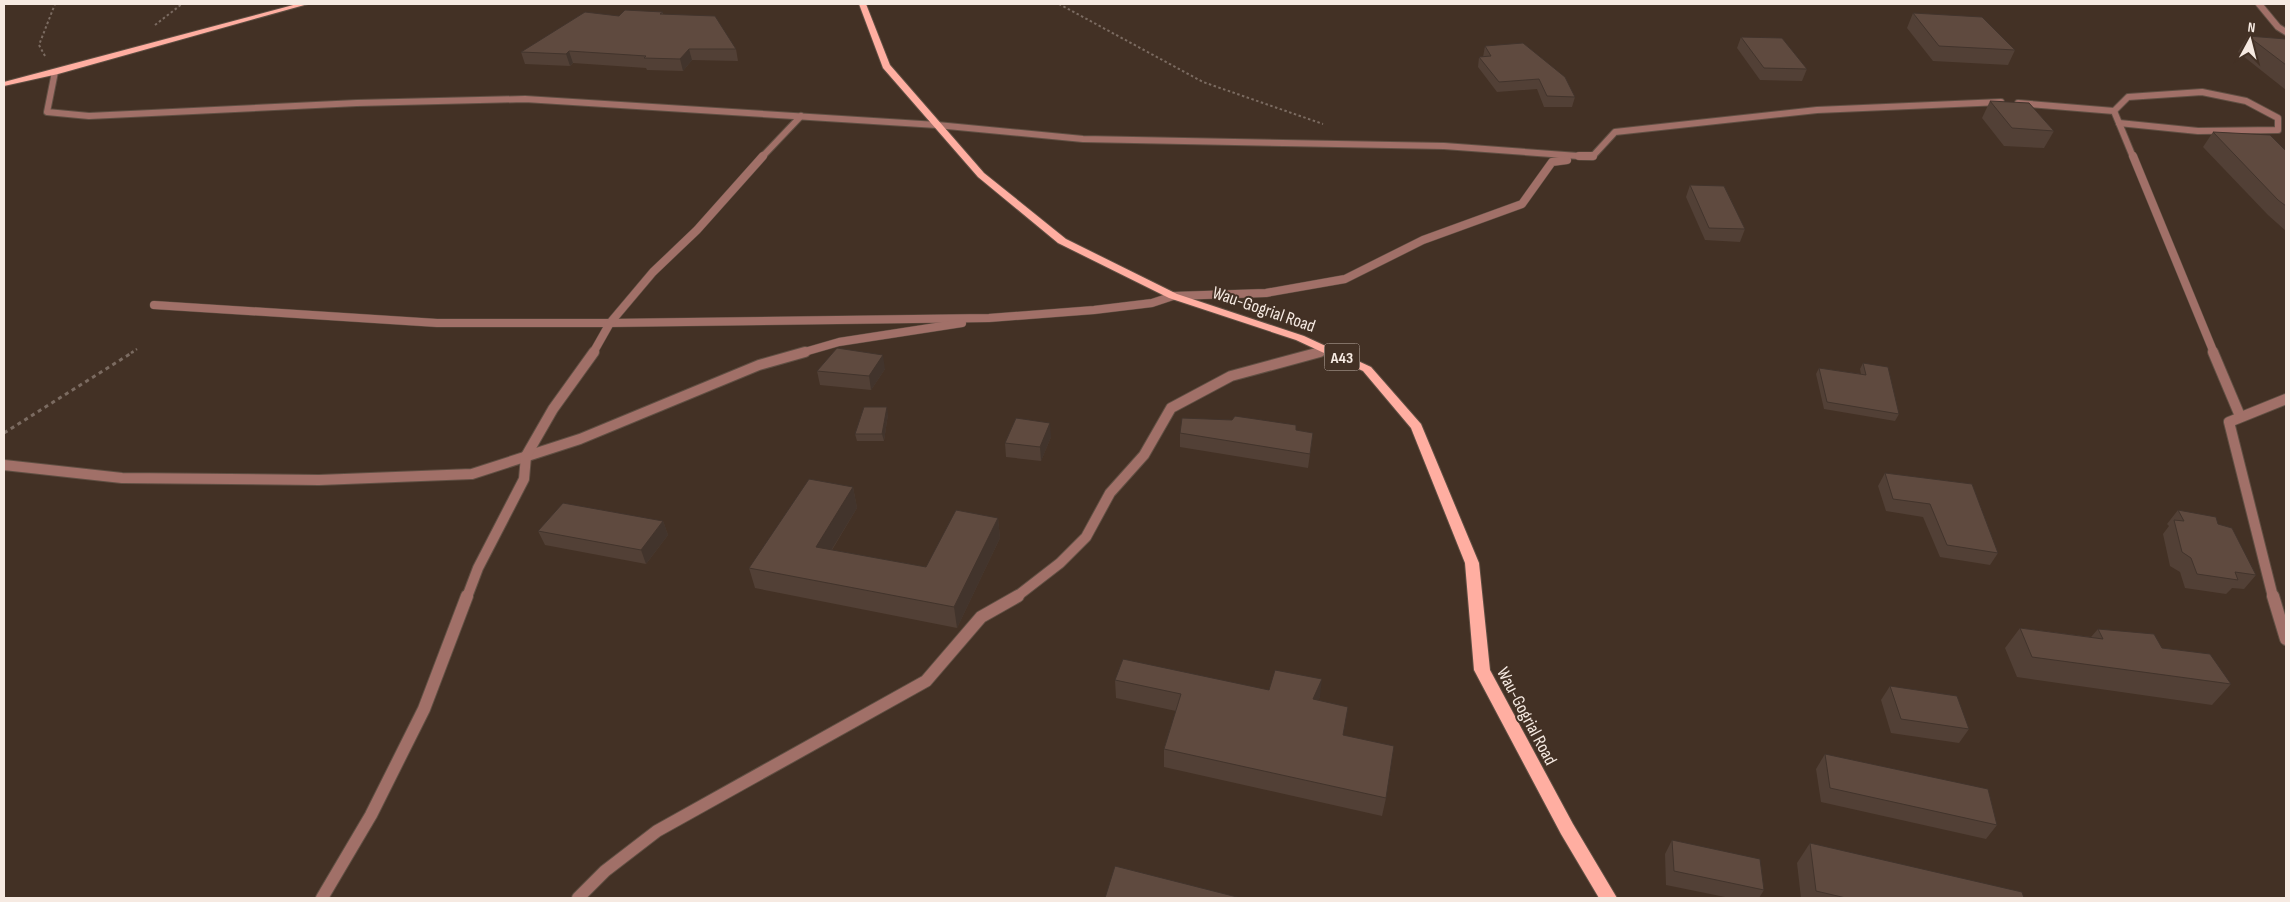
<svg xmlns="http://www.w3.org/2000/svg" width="2290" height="902" font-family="'Sofia Sans Condensed',sans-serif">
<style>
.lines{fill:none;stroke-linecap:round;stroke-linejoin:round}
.service-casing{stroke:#604f43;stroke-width:8}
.minor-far3-casing{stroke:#604f43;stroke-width:8}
.minor-far2-casing{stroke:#604f43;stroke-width:9}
.minor-far1-casing{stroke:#604f43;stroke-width:12}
.minor-casing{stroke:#604f43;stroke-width:14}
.primary-casing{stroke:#604f43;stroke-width:2}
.path-far2{stroke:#7b6b61;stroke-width:2;stroke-dasharray:2.5 2.5;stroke-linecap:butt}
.path-far1{stroke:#7b6b61;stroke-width:2.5;stroke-dasharray:3 3;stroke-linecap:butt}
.path{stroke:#7b6b61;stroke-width:3;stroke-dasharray:4 4;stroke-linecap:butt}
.service{stroke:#a17068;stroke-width:6}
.minor-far3{stroke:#a17068;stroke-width:6}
.minor-far2{stroke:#a17068;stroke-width:8}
.minor-far1{stroke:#a17068;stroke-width:10}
.minor{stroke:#a17068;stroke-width:12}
.primary{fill:#ffaea1;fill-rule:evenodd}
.wall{fill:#524036}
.shaded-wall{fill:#42342c}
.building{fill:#5f4a3f;stroke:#42342c}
.labels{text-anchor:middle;stroke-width:4;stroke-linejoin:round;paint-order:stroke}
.shield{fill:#433125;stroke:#c0b2a9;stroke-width:1}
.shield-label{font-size:16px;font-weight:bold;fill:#f6eae2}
.street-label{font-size:18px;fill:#f6eae2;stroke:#433125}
</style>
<rect width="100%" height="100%" fill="#433125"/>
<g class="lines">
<g class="service-casing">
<polyline id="service" points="2114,111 2128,97 2202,92 2246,101 2278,118 2278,130 2198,131 2119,123"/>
</g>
<g class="minor-far3-casing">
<g id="minor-far3">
<polyline points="2259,4 2278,27 2286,32"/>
<polyline points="55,72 47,112 89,116 357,103 525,99 937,125 1083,139 1444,146 1592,157 1615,132 1817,110 2001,102"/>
<polyline points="2018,103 2114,111 2133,157"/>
<polyline points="762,157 801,116"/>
</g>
</g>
<g class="minor-far2-casing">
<g id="minor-far2">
<polyline points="1579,156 1593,156"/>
<polyline points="2133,156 2214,353"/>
<polyline points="154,305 437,323 610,323 989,318 1094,310 1152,303 1173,296 1266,293 1345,279 1423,240 1522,204 1552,162 1567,160"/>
<polyline points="593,353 610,323 653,272 697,230 763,156"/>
<polyline points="801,353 839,342 962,323"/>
<polyline points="1315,353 1326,350"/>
</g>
</g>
<g class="minor-far1-casing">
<g id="minor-far1">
<polyline points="2213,352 2240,416"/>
<polyline points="4,465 122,478 319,480 472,474 580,439 759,365 805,352"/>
<polyline points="467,597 478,568 524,479 526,456 553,409 594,352"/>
<polyline points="1016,597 1060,563 1086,537 1110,493 1144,455 1171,408 1231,376 1320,352"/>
<polyline points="2273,597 2229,422 2286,399"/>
</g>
</g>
<g class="minor-casing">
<g id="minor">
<polyline points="2273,596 2286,639"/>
<polyline points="322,898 371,815 424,709 467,596"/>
<polyline points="578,898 605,871 657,831 926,681 981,617 1018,596"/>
</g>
</g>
<g class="primary-casing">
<g id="primary">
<polygon points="297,4 308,4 58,74 4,86 4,82"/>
<polygon points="859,4 866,4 890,65 984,173 1066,239 1177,294 1304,336 1371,367 1421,424 1479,563 1490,670 1573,824 1617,898 1599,898 1561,834 1474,670 1465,563 1411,428 1363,371 1296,340 1169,298 1058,243 978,177 883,68"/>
</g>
</g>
<g class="path-far2">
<polyline points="1059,4 1203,82 1323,124"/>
<polyline points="155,25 182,4"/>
<polyline points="45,56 39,45 55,4"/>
</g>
<polyline class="path-far1" points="131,353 137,349"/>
<polyline class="path" points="4,433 133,352"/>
<use href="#service" class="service"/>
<use href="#minor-far3" class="minor-far3"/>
<use href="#minor-far2" class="minor-far2"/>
<use href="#minor-far1" class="minor-far1"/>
<use href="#minor" class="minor"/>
<use href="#primary" class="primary"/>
</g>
<g class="wall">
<polygon points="663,12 663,14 736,49 738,61 692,60 683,71 647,70 646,68 573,63 570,66 525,64 521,52 619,16"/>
<polygon points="1913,13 2015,50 2008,65 1933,61 1907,28"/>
<polygon points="2248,36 2286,39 2286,90 2238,52"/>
<polygon points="1741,37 1807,69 1802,81 1760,80 1737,48"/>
<polygon points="1485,46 1575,97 1572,107 1544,107 1537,89 1497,92 1478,67 1479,57 1483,57"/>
<polygon points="1990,101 2054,131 2044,148 2004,146 1982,118"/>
<polygon points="2213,132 2286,151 2286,231 2268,215 2203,147"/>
<polygon points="1690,185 1745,229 1740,242 1705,240 1686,197"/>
<polygon points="1863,363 1899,414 1895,421 1824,409 1816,374 1819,368 1861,374 1860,369"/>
<polygon points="885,369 871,390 820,385 817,371"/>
<polygon points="888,414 884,441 857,441 855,434"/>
<polygon points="1232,420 1313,433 1308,468 1180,447 1180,433"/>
<polygon points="1051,437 1041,461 1006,457 1005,443"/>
<polygon points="1885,473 1972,484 1998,553 1990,565 1940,557 1923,517 1886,511 1878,486"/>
<polygon points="853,487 857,508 832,550 926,567 998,518 1000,538 957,628 755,588 749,568"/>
<polygon points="2178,510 2218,524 2256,575 2244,589 2232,588 2226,594 2185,588 2180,572 2170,566 2163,534 2169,526 2167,524"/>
<polygon points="663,521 668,535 646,564 545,545 538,531"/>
<polygon points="2020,628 2091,637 2098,629 2162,648 2231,684 2212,705 2017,677 2005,648"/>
<polygon points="1115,680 1269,690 1320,697 1318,700 1343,735 1386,798 1382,816 1164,767 1164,749 1176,711 1116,698"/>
<polygon points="1890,686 1969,729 1959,743 1891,733 1881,700"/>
<polygon points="1825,754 1997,825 1986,839 1821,802 1816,769"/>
<polygon points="1672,840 1764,890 1759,898 1730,898 1666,885 1665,854"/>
<polygon points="1810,843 2024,898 1801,898 1797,863"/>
</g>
<g class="shaded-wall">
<polygon points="689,49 692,60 683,71 680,59"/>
<polygon points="569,51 573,63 570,66 566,54"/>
<polygon points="883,355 885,369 871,390 869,376"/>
<polygon points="887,407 888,414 884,441 882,434"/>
<polygon points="1050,423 1051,437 1041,461 1040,447"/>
<polygon points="853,487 857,508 821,567 816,547"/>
<polygon points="998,518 1000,538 957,628 954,607"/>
<polygon points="663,521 668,535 646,564 641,550"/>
<polygon points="1322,679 1320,697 1310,717 1313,699"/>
</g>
<g class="building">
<polygon points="625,10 663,12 660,14 715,16 736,49 689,49 680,59 644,58 646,56 569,51 566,54 521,52 585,12 619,16"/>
<polygon points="1913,13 1982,17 2015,50 1939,46"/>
<polygon points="2248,36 2286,39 2286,65"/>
<polygon points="1741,37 1782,38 1807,69 1764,68"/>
<polygon points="1523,43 1565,77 1575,97 1547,96 1539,79 1499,82 1479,57 1491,56 1485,46"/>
<polygon points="1990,101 2029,103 2054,131 2012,128"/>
<polygon points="2213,132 2270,135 2286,151 2286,206 2278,200"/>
<polygon points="1690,185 1724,186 1745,229 1709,228"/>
<polygon points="837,348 883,355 869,376 817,371"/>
<polygon points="1863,363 1888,367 1899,414 1827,402 1819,368 1866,375"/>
<polygon points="864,407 887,407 882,434 855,434"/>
<polygon points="1235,416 1296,425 1296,430 1313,433 1310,454 1180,433 1182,418 1232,420"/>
<polygon points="1016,418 1050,423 1040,447 1005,443"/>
<polygon points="1885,473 1972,484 1998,553 1947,545 1930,504 1893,499"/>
<polygon points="809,479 853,487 816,547 926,567 956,510 998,518 954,607 749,568"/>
<polygon points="563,503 663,521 641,550 538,531"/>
<polygon points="2178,510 2216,517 2218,524 2232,528 2256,575 2235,572 2238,580 2197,574 2191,558 2182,552 2174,520 2184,521"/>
<polygon points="2020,628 2103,639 2098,629 2154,634 2162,648 2210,654 2231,684 2032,657"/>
<polygon points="1123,659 1269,690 1275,670 1322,679 1313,699 1348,707 1343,735 1394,746 1386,798 1164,749 1181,694 1115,680"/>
<polygon points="1890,686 1957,696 1969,729 1901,719"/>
<polygon points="1825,754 1988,789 1997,825 1830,788"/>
<polygon points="1672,840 1760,859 1764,890 1674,871"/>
<polygon points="1810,843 2022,892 2024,898 1846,898 1816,891"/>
<polygon points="1115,866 1241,898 1105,898"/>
</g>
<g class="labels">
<rect class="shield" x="1324.5" y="343.5" width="35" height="27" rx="4"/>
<g class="shield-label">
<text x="1342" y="363">A43</text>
</g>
<g class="street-label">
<text transform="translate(1264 309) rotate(19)" y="6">Wau-Gogrial Road</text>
<text transform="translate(1527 716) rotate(62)" y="6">Wau-Gogrial Road</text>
</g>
</g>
<rect width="2290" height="902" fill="none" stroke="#f6eae2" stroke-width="10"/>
<g transform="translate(2250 40) rotate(7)" stroke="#433125" stroke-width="4" paint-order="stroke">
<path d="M0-4L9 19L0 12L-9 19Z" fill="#f6eae2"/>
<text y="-8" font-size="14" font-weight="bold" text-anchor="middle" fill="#f6eae2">N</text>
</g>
</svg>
